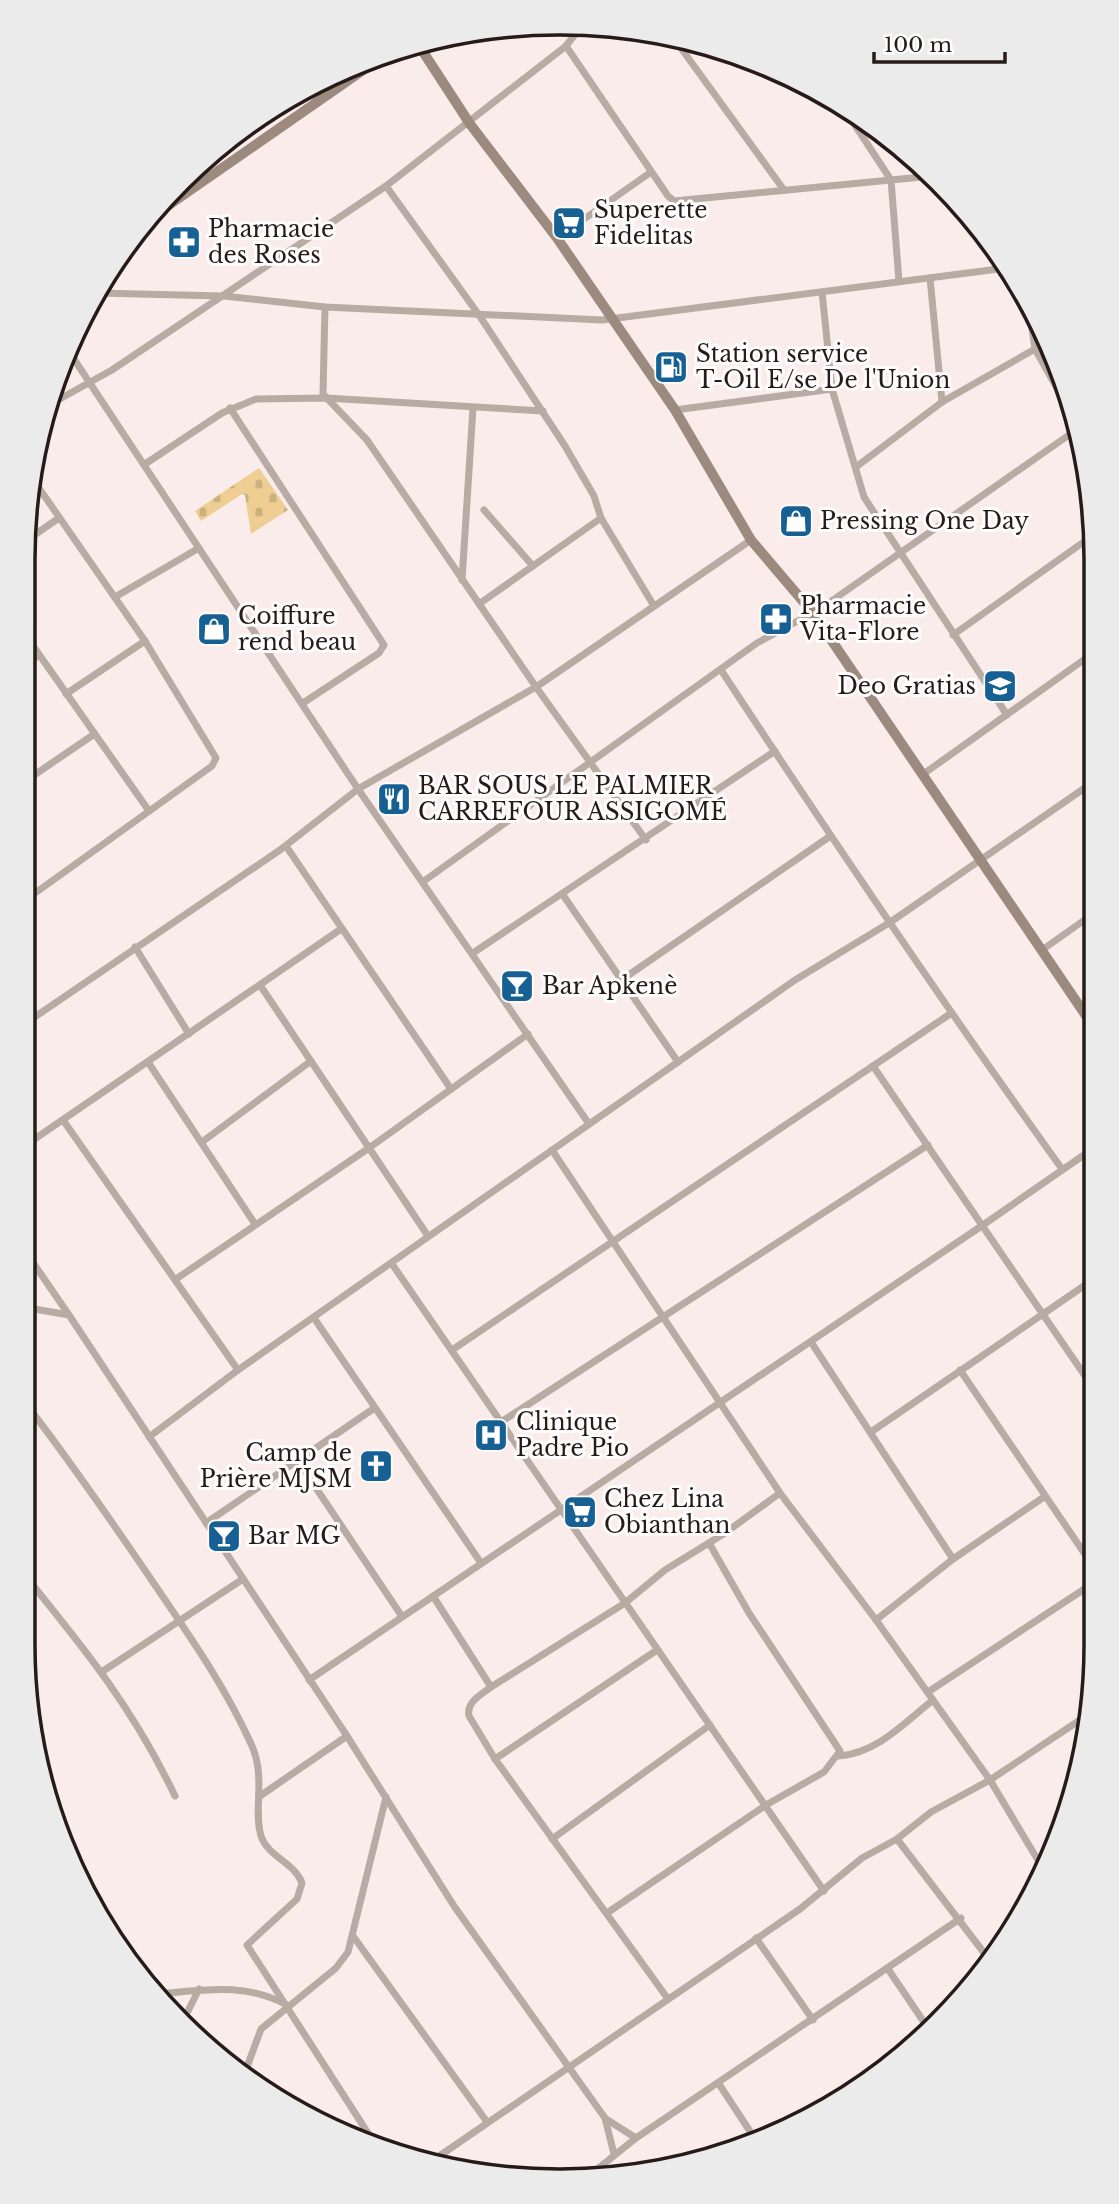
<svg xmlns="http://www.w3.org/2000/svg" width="1119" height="2204" font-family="'Libre Baskerville',serif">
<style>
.cemetery{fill:url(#cemetery-stones)}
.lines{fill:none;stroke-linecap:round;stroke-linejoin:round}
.street{stroke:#b8aba3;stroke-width:7}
.secondary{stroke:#9c8a7f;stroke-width:10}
.labels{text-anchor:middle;stroke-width:6;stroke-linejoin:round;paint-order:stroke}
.poi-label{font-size:23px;fill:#271b19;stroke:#fdfdfd;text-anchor:start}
.rim{fill:none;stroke:#271b19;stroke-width:3.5}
</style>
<defs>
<pattern id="cemetery-stones" width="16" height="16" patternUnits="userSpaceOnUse" patternTransform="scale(1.75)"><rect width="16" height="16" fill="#eece93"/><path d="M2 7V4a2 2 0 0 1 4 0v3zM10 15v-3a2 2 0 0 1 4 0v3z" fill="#ccb07e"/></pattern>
</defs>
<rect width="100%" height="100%" fill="#faecea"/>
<polygon class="cemetery" points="259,468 288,510 251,534 245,495 242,494 201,521 195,511"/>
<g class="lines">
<g class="street">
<polyline points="673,37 784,190"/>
<polyline points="566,46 668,196 674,201 932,176"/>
<polyline points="845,110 891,180 899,281"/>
<polyline points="386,186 479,315 565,446 594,496 601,518 654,606"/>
<polyline points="557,238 651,172"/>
<polyline points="930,278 942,402"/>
<polyline points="822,292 832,389 864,497 1007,715"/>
<polyline points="96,293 224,296 325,307 602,320 1006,268"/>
<polyline points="325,307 323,394 367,440 536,687 646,840"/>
<polyline points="1029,308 1035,349 1071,413"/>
<polyline points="68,350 358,789 589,1124"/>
<polyline points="1046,366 1058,364"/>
<polyline points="47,406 112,370 386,186 566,46 583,24"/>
<polyline points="230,408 384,645 379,653 303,703"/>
<polyline points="675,410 832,389"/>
<polyline points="145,464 222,413 256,399 326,398 543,411"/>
<polyline points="856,467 942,402 1035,349"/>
<polyline points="484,510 533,566"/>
<polyline points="24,542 59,518"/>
<polyline points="462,580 473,408"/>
<polyline points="115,597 199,548"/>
<polyline points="479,604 601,518"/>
<polyline points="24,633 149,811"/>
<polyline points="953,635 1092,536"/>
<polyline points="24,666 39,655"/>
<path d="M721 670C832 839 944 1005 1062 1169"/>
<polyline points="66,694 145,641"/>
<polyline points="922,775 1092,654"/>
<polyline points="24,782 93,735"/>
<polyline points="286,846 451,1089"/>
<polyline points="424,881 757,643 820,609 1076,430"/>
<polyline points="563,895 678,1062"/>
<polyline points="24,901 212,766 216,758 145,641 32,478"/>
<polyline points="135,947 189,1034"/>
<polyline points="1042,950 1093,914"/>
<polyline points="473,953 775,751"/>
<polyline points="620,981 829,837"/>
<polyline points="260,985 428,1236"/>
<polyline points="23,1025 280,850 358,789 536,687 751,540"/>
<polyline points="148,1062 255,1224"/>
<polyline points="873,1066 1094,1389"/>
<polyline points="63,1120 238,1370"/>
<polyline points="202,1142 311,1061"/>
<polyline points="23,1147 341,929"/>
<polyline points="552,1150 780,1493 876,1620 990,1780 1045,1872"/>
<polyline points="23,1248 69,1315"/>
<polyline points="392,1264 824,1891"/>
<polyline points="176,1279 369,1148 528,1034"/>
<polyline points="23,1307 69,1315 347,1736 454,1906 605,2118 614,2154"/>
<polyline points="314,1318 481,1563"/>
<polyline points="811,1342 953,1559"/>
<polyline points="452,1350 950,1014"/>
<polyline points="960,1370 1095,1569"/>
<path d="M23 1400C71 1462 115 1526 159 1591 193 1641 227 1690 252 1746 266 1778 253 1810 261 1836 268 1857 294 1862 302 1883L297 1899 247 1945 373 2141"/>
<polyline points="501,1422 928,1145"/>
<polyline points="871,1432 1094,1279"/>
<polyline points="149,1437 238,1370 795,980 889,923 1092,783"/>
<polyline points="298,1461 401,1615"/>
<polyline points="206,1523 373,1409"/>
<path d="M23 1573C84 1648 133 1708 175 1796"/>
<polyline points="433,1596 491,1687"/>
<polyline points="876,1620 953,1559 1044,1497"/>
<polyline points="103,1671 243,1579"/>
<polyline points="309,1680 983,1225 1094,1148"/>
<polyline points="928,1692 1095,1582"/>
<path d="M839 1756C877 1753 904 1723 933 1700"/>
<polyline points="495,1759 657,1650"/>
<polyline points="260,1796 347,1736"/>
<polyline points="552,1839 710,1725"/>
<polyline points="897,1839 991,1962"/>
<polyline points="1040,1864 1050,1857"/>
<polyline points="607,1913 766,1805 824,1772 840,1751 749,1613 709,1543"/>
<polyline points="353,1936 487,2122"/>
<polyline points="756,1938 813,2020"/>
<polyline points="888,1969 930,2031"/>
<path d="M158 1994C205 1990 244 1982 287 2005"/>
<path d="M668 1999 495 1759 469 1716C466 1702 481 1695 491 1687L625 1603 665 1570 725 1533 780 1493"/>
<polyline points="184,2019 199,1989"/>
<polyline points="244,2075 261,2029 336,1968 348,1952 386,1797"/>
<polyline points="719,2084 757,2142"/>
<polyline points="606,2119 636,2138"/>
<polyline points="432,2161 800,1909 862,1858 897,1839 931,1812 990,1780 1089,1714"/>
<polyline points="585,2179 636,2138 961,1918"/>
</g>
<g class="secondary">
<polyline points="418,44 470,124 557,238 675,410 751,540 813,613 1093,1026"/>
<polyline points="143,223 392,50"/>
<polyline points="390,2149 447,2166"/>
</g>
</g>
<defs>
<g id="supermarket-square" transform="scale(1.75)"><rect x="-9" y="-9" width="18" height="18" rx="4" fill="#176094" stroke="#fdfdfd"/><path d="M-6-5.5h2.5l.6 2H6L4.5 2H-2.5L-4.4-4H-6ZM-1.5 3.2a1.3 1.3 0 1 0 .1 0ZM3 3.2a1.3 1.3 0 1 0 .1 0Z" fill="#fff"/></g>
<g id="pharmacy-square" transform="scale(1.75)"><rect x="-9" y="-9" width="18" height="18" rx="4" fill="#176094" stroke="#fdfdfd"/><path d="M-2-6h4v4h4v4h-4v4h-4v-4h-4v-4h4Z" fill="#fff"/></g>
<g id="fuel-square" transform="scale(1.75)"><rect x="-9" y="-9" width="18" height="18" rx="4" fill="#176094" stroke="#fdfdfd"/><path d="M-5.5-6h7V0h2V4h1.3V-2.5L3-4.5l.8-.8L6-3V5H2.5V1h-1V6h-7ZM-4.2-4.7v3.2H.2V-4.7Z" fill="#fff"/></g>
<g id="shop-square" transform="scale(1.75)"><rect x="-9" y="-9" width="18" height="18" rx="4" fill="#176094" stroke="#fdfdfd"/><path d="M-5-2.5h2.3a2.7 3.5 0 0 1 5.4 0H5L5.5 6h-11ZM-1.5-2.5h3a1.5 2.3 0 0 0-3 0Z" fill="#fff"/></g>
<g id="school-square" transform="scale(1.75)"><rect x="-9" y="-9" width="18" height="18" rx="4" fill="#176094" stroke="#fdfdfd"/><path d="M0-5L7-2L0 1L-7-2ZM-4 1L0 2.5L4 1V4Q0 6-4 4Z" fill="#fff"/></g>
<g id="restaurant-square" transform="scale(1.75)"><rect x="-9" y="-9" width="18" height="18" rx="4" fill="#176094" stroke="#fdfdfd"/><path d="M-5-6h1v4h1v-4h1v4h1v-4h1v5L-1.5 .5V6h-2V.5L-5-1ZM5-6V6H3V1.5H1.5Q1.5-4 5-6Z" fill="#fff"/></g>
<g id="bar-square" transform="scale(1.75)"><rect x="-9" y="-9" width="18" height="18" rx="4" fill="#176094" stroke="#fdfdfd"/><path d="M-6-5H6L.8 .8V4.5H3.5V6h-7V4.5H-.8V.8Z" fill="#fff"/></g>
<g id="hospital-square" transform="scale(1.75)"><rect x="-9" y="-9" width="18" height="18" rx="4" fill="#176094" stroke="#fdfdfd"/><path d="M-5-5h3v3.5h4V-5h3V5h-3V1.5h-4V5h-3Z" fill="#fff"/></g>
<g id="church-square" transform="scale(1.75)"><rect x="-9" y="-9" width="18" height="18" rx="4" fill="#176094" stroke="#fdfdfd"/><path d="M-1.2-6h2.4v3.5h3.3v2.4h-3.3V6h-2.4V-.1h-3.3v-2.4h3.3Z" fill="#fff"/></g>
</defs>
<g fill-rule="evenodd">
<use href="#supermarket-square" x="569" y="223"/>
<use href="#pharmacy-square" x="184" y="242"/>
<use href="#fuel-square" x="671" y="367"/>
<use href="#shop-square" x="796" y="521"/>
<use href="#pharmacy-square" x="776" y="619"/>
<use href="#shop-square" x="214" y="629"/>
<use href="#school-square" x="1000" y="686"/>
<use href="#restaurant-square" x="394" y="799"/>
<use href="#bar-square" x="517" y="986"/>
<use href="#hospital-square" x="491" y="1435"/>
<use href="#church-square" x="376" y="1466"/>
<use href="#supermarket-square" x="580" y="1512"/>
<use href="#bar-square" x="224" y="1536"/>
</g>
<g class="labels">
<g class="poi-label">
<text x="594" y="218">Superette<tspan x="594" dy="26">Fidelitas</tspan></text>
<text x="208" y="237">Pharmacie<tspan x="208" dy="26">des Roses</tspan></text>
<text x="696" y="362">Station service<tspan x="696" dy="26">T-Oil E/se De l'Union</tspan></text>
<text x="820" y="529">Pressing One Day</text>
<text x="800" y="614">Pharmacie<tspan x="800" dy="26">Vita-Flore</tspan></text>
<text x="238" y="624">Coiffure<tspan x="238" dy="26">rend beau</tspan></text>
<text x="976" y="694" text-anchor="end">Deo Gratias</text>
<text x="418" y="794">BAR SOUS LE PALMIER<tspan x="418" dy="26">CARREFOUR ASSIGOMÉ</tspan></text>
<text x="542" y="994">Bar Apkenè</text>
<text x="516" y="1430">Clinique<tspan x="516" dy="26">Padre Pio</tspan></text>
<text x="352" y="1461" text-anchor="end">Camp de<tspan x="352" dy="26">Prière MJSM</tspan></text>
<text x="604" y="1507">Chez Lina<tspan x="604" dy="26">Obianthan</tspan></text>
<text x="248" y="1544">Bar MG</text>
</g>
</g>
<path d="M0 0H1119V2204H0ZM559 35H560A524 524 0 0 1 1084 559V1645A524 524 0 0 1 560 2169H559A524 524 0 0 1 35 1645V559A524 524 0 0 1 559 35Z" fill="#ecebeb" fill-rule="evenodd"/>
<path class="rim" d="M559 35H560A524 524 0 0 1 1084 559V1645A524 524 0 0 1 560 2169H559A524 524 0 0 1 35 1645V559A524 524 0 0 1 559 35Z"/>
<path d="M874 52v10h131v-10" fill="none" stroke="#271b19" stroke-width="3.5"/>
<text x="884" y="52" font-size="21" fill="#271b19" stroke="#fdfdfd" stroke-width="5" paint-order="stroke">100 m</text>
</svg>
